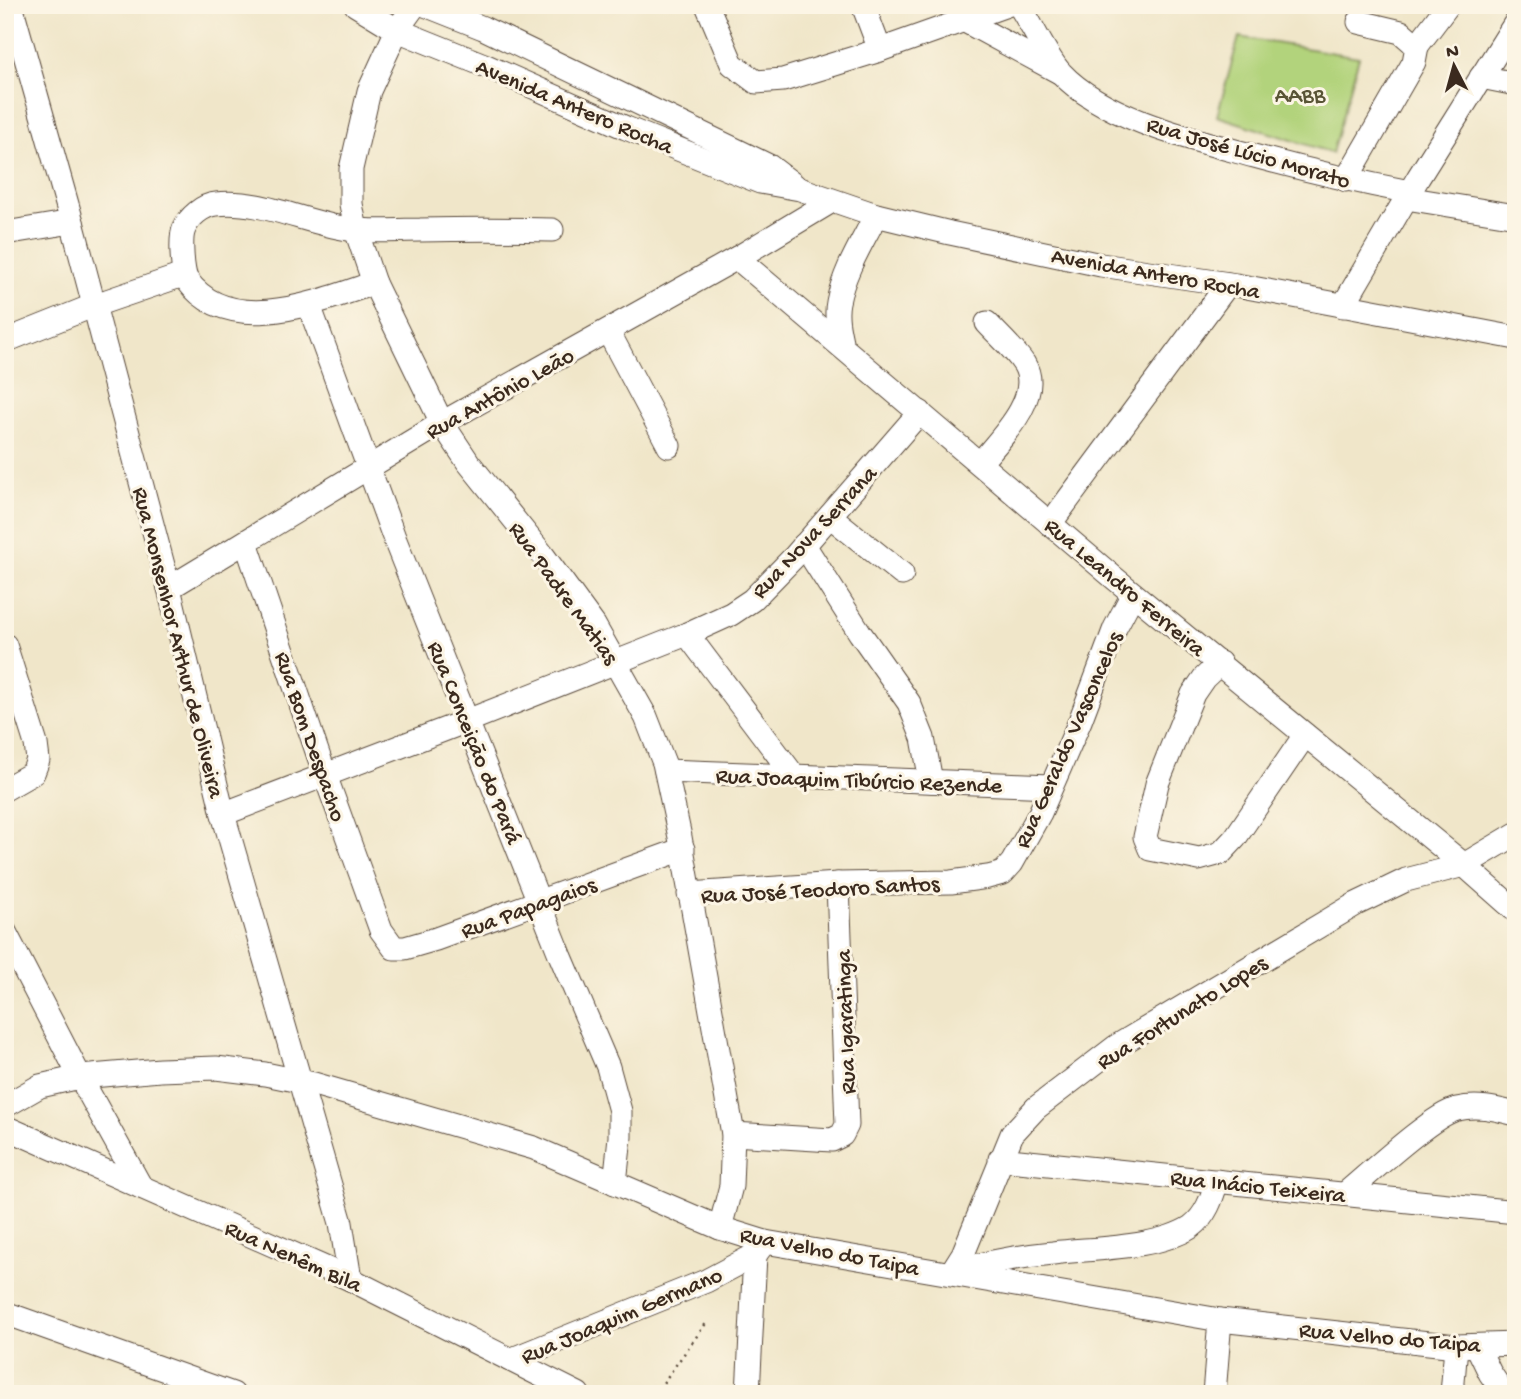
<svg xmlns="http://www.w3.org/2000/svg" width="1521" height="1399" font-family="'Gochi Hand',sans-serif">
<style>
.green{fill:#b2d37b;stroke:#767e4c;stroke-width:2}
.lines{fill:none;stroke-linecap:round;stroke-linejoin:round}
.minor-casing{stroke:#564638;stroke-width:25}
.path{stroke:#564638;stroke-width:2.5;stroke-dasharray:2 5;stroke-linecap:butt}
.minor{stroke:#fff;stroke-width:23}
.labels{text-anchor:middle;stroke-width:6;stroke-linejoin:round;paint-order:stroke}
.park-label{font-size:23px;fill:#595435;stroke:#fcf5e5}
.street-label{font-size:23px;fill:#3b2a1e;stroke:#fcf5e5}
</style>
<rect width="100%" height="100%" fill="#fcf5e5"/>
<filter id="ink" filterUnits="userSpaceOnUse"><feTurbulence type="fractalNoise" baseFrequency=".0143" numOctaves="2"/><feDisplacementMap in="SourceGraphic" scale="14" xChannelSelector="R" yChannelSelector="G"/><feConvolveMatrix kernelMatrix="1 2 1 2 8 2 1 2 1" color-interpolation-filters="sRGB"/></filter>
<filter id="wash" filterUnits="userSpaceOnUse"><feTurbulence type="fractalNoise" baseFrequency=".00686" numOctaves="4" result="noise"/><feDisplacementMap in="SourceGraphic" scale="28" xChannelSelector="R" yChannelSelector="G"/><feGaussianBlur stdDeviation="1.57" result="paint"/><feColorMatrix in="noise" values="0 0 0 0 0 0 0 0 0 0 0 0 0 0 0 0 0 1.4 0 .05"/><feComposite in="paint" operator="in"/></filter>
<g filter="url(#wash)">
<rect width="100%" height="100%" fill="#f0e6c9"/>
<polygon class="green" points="1239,37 1359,57 1332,153 1217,116"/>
</g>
<g filter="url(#ink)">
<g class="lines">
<g class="minor-casing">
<g id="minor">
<polyline points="11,5 72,222 169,588 223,814 341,1223 350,1279"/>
<polyline points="356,5 397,30 484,65 626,128 760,182 800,189 876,215 950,233 1101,265 1236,285 1516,338"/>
<polyline points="415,5 397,30 369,91 351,169 351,204 356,230 374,283 442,423 468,462 542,554 594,625 646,717 664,763 680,837 733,1134 731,1186 720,1228"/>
<polyline points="425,5 483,28 732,148 769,166 794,185"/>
<polyline points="707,5 732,64 756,82 783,80 880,50 1007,5"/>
<polyline points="863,5 880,50"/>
<path d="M1019 5C1031 23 1048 60 1061 73 1104 119 1195 140 1254 156 1306 170 1357 182 1410 192"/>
<polyline points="965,21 1059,72"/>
<polyline points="1417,46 1448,5"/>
<polyline points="1481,77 1516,84"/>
<polyline points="1346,180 1414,62 1417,46 1401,32 1359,22"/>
<polyline points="1406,198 1516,216"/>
<polyline points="5,233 72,222"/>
<polyline points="737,258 1113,577 1464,865 1516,911"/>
<path d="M374 283C320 301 229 339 187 280 182 273 180 238 184 229 189 217 203 205 216 204 261 198 311 226 356 230 377 232 399 230 420 230 464 229 508 229 552 230"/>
<polyline points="309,305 395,540 561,957 608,1067 620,1111 620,1137 615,1183"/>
<polyline points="1343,306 1418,178 1516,22"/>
<polyline points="608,331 669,446"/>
<polyline points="5,341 95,305 183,275"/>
<path d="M842 346C839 332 835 316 838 302 844 271 862 243 876 215"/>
<path d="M980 463C999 440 1044 397 1024 364 1014 349 999 336 987 323"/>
<polyline points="830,516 902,574"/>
<polyline points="1050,524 1228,284"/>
<polyline points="246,542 325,775 381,930 394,948 405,948 436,939 683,849"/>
<polyline points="804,545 860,633 909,703 923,738 931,781"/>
<polyline points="169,588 442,423 737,258 832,201"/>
<polyline points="687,634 794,776"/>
<polyline points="5,645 36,744 38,760 33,773 5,789"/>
<polyline points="1220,663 1204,678 1193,694 1157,784 1145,837 1150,849 1199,859 1221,853 1235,838 1305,735"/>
<polyline points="666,771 1051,786"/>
<polyline points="223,814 467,721 687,634 731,614 752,600 795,556 920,412"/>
<polyline points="689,894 838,884 951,882 988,877 1003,873 1012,863 1040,813 1080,721 1115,628 1133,594"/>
<polyline points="5,932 80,1077 141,1187"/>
<polyline points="5,1106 40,1086 80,1077 160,1070 216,1068 265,1074 314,1084 534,1148 720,1228 765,1242 1220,1320 1456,1346 1516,1344"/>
<polyline points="5,1127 350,1279 578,1394"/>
<polyline points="733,1134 832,1140 842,1135 847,1125 838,884"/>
<polyline points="1000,1159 1516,1212"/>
<path d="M1345 1194C1368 1175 1432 1115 1457 1109 1478 1104 1496 1109 1516 1114"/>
<path d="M957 1271C988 1262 1021 1256 1053 1253 1093 1248 1156 1249 1191 1227 1206 1216 1212 1198 1217 1181"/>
<polyline points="951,1273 963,1254 1012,1134 1036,1108 1117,1046 1356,904 1406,880 1464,865 1516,834"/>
<polyline points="5,1313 233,1394"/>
<polyline points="1477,1346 1490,1373 1504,1394"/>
<polyline points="510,1360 706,1281 755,1255 765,1242"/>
<polyline points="748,1394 755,1255"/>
<polyline points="1214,1394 1220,1320"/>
<polyline points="1452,1394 1456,1346"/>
</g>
</g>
<polyline class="path" points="655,1394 707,1322"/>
<use href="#minor" class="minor"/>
</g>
</g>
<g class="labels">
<g class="park-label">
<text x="1300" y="102">AABB</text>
</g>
<g class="street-label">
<text transform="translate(575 105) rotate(23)" y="8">Avenida Antero Rocha</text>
<text transform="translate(1249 151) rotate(16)" y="8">Rua José Lúcio Morato</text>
<text transform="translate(1156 272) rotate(10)" y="8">Avenida Antero Rocha</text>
<text transform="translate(499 392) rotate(-29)" y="8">Rua Antônio Leão</text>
<text transform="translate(813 531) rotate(-47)" y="8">Rua Nova Serrana</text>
<text transform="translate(1126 586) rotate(40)" y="8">Rua Leandro Ferreira</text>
<text transform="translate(565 592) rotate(54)" y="8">Rua Padre Matias</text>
<text transform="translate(180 642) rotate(76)" y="8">Rua Monsenhor Arthur de Oliveira</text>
<text transform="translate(312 736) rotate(71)" y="8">Rua Bom Despacho</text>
<text transform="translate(1067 739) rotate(-66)" y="8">Rua Geraldo Vasconcelos</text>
<text transform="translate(476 742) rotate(68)" y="8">Rua Conceição do Pará</text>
<text transform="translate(859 779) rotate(2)" y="8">Rua Joaquim Tibúrcio Rezende</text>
<text transform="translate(820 888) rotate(-3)" y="8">Rua José Teodoro Santos</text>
<text transform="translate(528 906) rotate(-20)" y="8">Rua Papagaios</text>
<text transform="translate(1181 1011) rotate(-32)" y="8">Rua Fortunato Lopes</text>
<text transform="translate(844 1022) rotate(-92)" y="8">Rua Igaratinga</text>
<text transform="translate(1258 1185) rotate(6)" y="8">Rua Inácio Teixeira</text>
<text transform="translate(830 1250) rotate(11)" y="8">Rua Velho do Taipa</text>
<text transform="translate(294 1255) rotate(24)" y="8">Rua Nenêm Bila</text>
<text transform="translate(621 1314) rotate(-23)" y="8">Rua Joaquim Germano</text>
<text transform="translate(1390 1336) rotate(5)" y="8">Rua Velho do Taipa</text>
</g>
</g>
<rect width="1521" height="1399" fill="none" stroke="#fcf5e5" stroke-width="28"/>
<g transform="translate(1454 66) rotate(354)" stroke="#fcf5e5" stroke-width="5" paint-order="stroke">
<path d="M0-5L12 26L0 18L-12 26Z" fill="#3b2a1e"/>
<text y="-10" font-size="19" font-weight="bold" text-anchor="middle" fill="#3b2a1e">N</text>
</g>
</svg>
